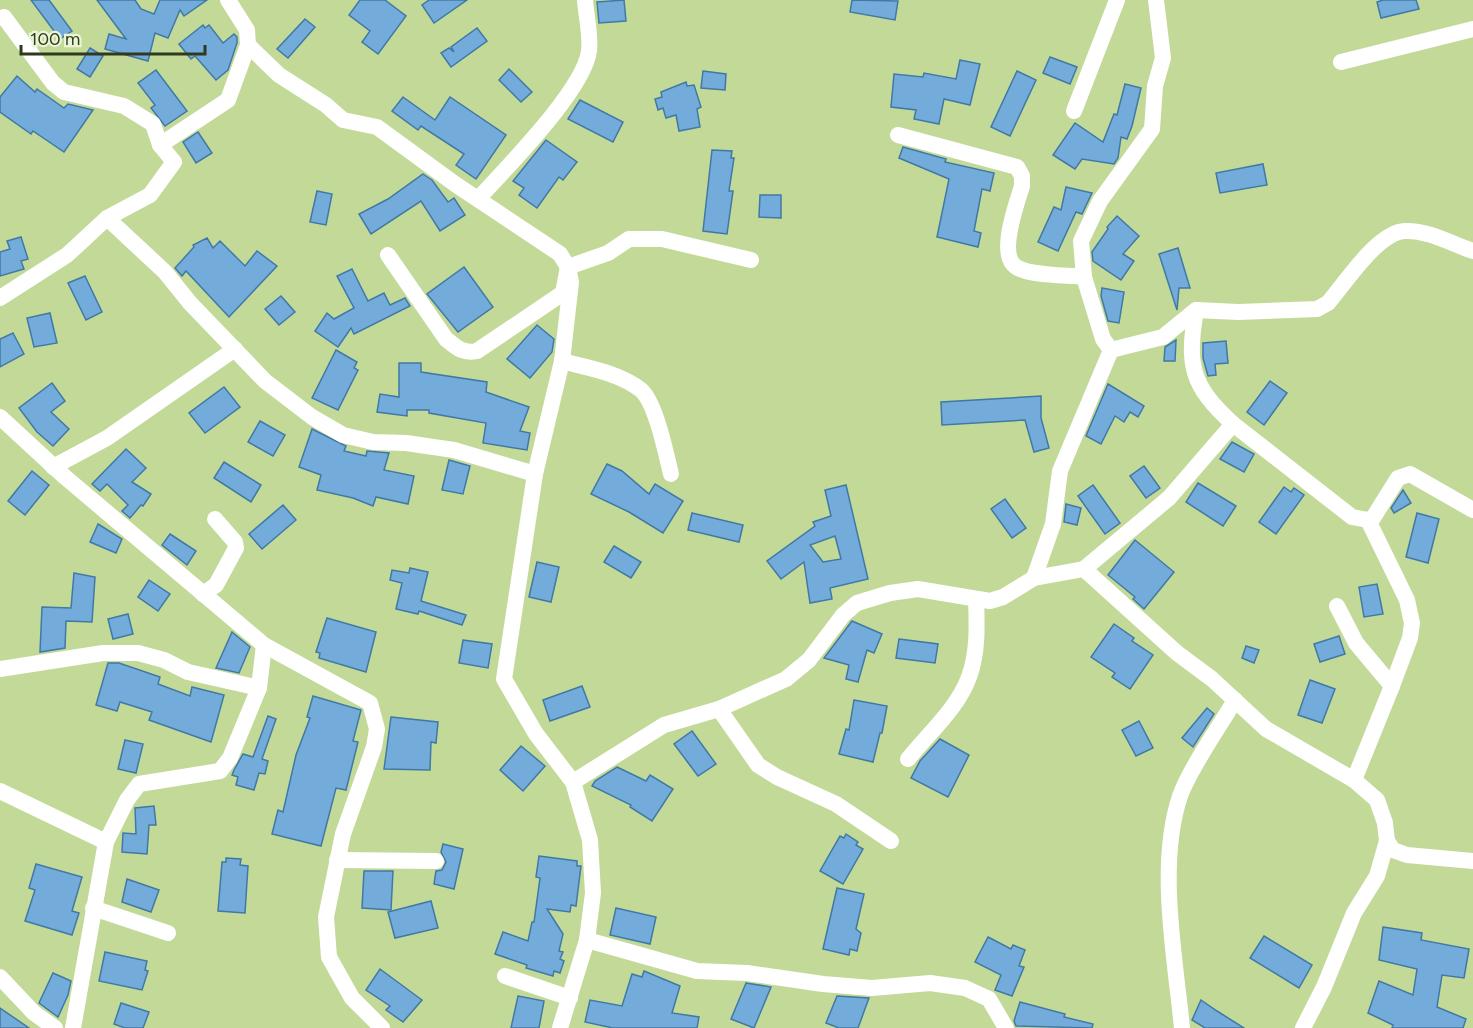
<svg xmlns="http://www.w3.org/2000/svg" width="1473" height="1028" font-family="Figtree,sans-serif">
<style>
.building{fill:#73acda;stroke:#4079a4;stroke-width:1.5;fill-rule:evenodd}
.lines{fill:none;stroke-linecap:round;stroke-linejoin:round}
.minor{stroke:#fff;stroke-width:16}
</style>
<rect width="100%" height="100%" fill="#c3d998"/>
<g class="building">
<polygon points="31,0 49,0 72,31 60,39"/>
<polygon points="97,0 135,0 141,9 154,14 160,0 207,0 184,16 180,10 168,38 155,33 148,61 105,49 109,34 126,39"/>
<polygon points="360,0 385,0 406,16 378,54 362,42 370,31 349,15"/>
<polygon points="429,0 467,0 434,23 422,5"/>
<polygon points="624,0 626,21 599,23 597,2"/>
<polygon points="852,0 898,1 895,20 850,12"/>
<polygon points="1383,0 1416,0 1419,9 1381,18 1377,2"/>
<polygon points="305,19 315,27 288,58 277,49"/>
<polygon points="203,25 205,28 209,25 223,43 234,34 237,37 237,43 228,70 216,80 195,56 191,59 179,44"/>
<polygon points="477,28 487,41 451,67 441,53 449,48 454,52 451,47"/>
<polygon points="90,48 103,56 90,77 77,69"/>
<polygon points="1050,57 1077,67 1070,84 1043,73"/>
<polygon points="960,60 980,64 970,105 944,99 939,124 914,119 916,110 891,107 894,74 923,77 924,73 956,79"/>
<polygon points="509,69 532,92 521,102 499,80"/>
<polygon points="156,70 187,111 165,126 151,108 155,105 138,83"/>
<polygon points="703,71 726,74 725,90 701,88"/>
<polygon points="1017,71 1036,80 1010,136 991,127"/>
<polygon points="17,76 35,92 37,89 64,108 68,104 93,110 64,152 33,131 31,134 0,112 0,97"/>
<polygon points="686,82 687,86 694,85 701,107 697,109 700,127 679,131 676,115 666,118 663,108 658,110 655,99 662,97 661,92"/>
<polygon points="1125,84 1141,88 1132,126 1127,139 1121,137 1118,158 1114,164 1082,159 1075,169 1053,155 1075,123 1103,142 1114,114 1117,115"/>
<polygon points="403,97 435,120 450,97 506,135 476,179 456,165 464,154 421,126 418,130 392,111"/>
<polygon points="580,100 623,122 613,142 568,119"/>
<polygon points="198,132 212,153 196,163 183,142"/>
<polygon points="546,140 577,162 563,180 559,177 537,208 519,195 524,188 513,181"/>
<polygon points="903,147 946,159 945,162 994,173 990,191 982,189 974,231 981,233 978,247 937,237 949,179 899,158"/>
<polygon points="712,150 732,151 731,158 734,158 729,191 733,191 727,234 703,231"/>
<polygon points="1263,164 1267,185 1220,193 1216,173"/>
<polygon points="423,174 432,180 448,202 454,198 465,215 440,231 421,201 371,234 359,214 388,199"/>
<polygon points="1066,187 1092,193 1082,214 1076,212 1058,251 1038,242 1054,207 1061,210"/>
<polygon points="317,191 332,194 326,225 310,222"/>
<polygon points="760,195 781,195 781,218 759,217"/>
<polygon points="1117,216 1139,236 1123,254 1134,261 1121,280 1093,261 1092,252 1108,229 1107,227"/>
<polygon points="21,237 28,259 21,261 24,269 0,276 0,252 10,249 7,241"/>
<polygon points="207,238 213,248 220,241 245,266 257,251 277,266 229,317 186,271 182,276 175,268 194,247 193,245"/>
<polygon points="1178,248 1190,288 1179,288 1177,310 1159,254"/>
<polygon points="464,267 493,307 458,332 427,294"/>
<polygon points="352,269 368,301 384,293 390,305 405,298 410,306 354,334 351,328 338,347 315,331 327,313 334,319 354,308 337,276"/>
<polygon points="85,276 102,312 86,320 68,283"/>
<polygon points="1102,288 1124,292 1119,323 1108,321 1101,296"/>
<polygon points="281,296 295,312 279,325 265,309"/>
<polygon points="50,313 57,343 34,347 27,318"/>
<polygon points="537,325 554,339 552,352 530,378 507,359"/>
<polygon points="13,333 24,354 0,367 0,339"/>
<polygon points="1176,340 1175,361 1164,361 1165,347"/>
<polygon points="1226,341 1228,363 1215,364 1216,375 1208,376 1203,358 1203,343"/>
<polygon points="336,350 357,362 354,368 358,370 338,410 312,398"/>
<polygon points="399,363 421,363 421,372 487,382 486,392 529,407 520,431 530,433 527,450 483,443 486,423 429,413 429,410 407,410 407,416 377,412 380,394 399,397"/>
<polygon points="1270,381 1287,393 1264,425 1247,412"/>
<polygon points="52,383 65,401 51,412 69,429 53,446 37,432 19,408"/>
<polygon points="1108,384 1144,406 1138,417 1130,412 1124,422 1115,416 1101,444 1086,436"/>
<polygon points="224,387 240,407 205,433 189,413"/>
<polygon points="1041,396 1041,418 1049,448 1034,452 1025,420 942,425 941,402"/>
<polygon points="260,421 285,435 273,456 248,442"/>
<polygon points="312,429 346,446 344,451 366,456 367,451 389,453 384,470 414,476 408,504 376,497 373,506 353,498 317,490 321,475 299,467"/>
<polygon points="1232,442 1254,454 1244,472 1220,459"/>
<polygon points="126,449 146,468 132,482 151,494 143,506 141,505 130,518 122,511 128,505 107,484 100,491 92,484"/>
<polygon points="449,460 470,466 463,494 442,490"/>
<polygon points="224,462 261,485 251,502 214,478"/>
<polygon points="607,464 622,471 649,494 655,484 683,501 663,533 629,512 591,494"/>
<polygon points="1144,466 1160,488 1146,498 1130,476"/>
<polygon points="32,471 49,485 25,515 8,501"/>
<polygon points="1198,483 1236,506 1223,526 1186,502"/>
<path d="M846 485 868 579 830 588 832 599 810 603 804 562 781 579 767 561 815 526 813 522 831 516 825 490ZM835 536 841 559 823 562 810 545Z"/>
<polygon points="1093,485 1120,523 1105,534 1078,496"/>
<polygon points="1284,487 1291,492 1294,488 1304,495 1276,534 1259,522"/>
<polygon points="1403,490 1411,503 1394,513 1391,508"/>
<polygon points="1005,499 1026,528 1012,538 991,509"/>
<polygon points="1066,504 1081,508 1077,525 1064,522"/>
<polygon points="283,505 296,520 262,549 249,534"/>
<polygon points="692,513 743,525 739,542 688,530"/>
<polygon points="1417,513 1439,519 1428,563 1406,557"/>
<polygon points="98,524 122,539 116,553 90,542"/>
<polygon points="170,534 196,551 187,565 162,545"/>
<polygon points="1135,540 1174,572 1144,609 1133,599 1135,597 1108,575"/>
<polygon points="614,546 641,562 631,578 604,562"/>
<polygon points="537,562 559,567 551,602 529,597"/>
<polygon points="410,568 428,572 421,601 466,615 462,625 419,611 418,614 396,609 402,583 390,580 392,570 409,573"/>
<polygon points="74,573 95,577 92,622 66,621 65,648 40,652 42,607 71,608"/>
<polygon points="149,580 170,594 158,611 138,597"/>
<polygon points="1377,584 1383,614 1364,617 1359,587"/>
<polygon points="128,614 133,634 113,639 108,619"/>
<polygon points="327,618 376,632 366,672 319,658 320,653 316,652"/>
<polygon points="852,621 882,634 874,653 867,650 858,682 846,679 849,665 824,658"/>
<polygon points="1114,624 1134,638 1132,641 1153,655 1130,689 1112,677 1115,673 1091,657"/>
<polygon points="232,632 250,647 239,673 216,668"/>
<polygon points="1339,636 1345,654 1320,662 1314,644"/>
<polygon points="899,639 938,644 935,663 896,658"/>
<polygon points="463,640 492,644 488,668 459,663"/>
<polygon points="1246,646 1259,650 1254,663 1242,658"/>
<polygon points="108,663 119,663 160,677 158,684 190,696 192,687 224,695 211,742 149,720 152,712 120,702 117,711 96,705"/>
<polygon points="1310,680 1335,689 1322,723 1298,715"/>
<polygon points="582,686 590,707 550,721 543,700"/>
<polygon points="313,696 361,710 353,741 358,742 346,790 336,788 321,846 272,834 278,810 283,812 296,755 310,718 307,717"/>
<polygon points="854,700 887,706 882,733 880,733 873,762 839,754 846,729 849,730"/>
<polygon points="1207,708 1214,714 1193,747 1182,738"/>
<polygon points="268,716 276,719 262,759 268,761 265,774 259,773 254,790 236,785 238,777 232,775 234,770 243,754 253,757"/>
<polygon points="391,717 438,722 436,743 431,742 430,770 384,769"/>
<polygon points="1139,721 1153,748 1136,756 1122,730"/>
<polygon points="692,731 716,764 698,776 674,744"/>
<polygon points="940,739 969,755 948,797 911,778 920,761"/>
<polygon points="125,740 143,744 136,773 118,769"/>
<polygon points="521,746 545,766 523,791 500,770"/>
<polygon points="617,767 646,781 650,775 673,789 652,821 630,807 631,805 592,786 595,781"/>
<polygon points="154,806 156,825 149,825 147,854 122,852 123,833 136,834 135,808"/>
<polygon points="846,834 858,842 856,845 863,849 843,884 820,871 840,836 844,838"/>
<polygon points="443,844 463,849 454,889 434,884 436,871 442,870 446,862 441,852"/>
<polygon points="539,856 577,861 577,866 581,866 576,906 571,905 570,912 547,909 563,934 559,951 563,952 560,959 564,961 560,973 554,971 553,976 526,968 527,965 495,954 503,932 528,941 532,922 534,922 540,878 536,877"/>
<polygon points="226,858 241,859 240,865 248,866 245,913 218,911 222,862 226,862"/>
<polygon points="36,864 82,877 72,911 79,913 72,935 25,921 35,890 29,888"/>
<polygon points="364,871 393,871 391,910 362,908"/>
<polygon points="127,879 159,890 151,912 122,902"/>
<polygon points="837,888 864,894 856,929 861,933 857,951 850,949 849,955 823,949"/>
<polygon points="431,901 438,928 395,938 388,912"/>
<polygon points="616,908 656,917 650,944 610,935"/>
<polygon points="1383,927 1422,933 1421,940 1469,949 1464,978 1442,975 1437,1007 1466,1019 1463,1028 1392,1028 1393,1025 1368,1013 1379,981 1413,995 1417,969 1379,960"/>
<polygon points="1264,936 1312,965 1299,988 1250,958"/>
<polygon points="988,937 1011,949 1013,945 1025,950 1019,966 1024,967 1012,996 995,990 1001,975 975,962"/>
<polygon points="105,952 147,961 145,970 148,971 142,990 99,981"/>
<polygon points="380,969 422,1000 403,1022 386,1010 390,1006 366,990"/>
<polygon points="644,971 680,986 672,1013 699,1017 697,1028 613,1028 585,1022 590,1000 622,1006 632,974 642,977"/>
<polygon points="53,973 71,981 68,995 58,1017 39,1003"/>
<polygon points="746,983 771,987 754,1028 731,1019"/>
<polygon points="518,996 544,1001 539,1028 511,1028"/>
<polygon points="837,996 869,998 858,1028 839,1028 826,1023"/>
<polygon points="1201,1000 1217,1011 1244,1028 1205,1028 1192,1020"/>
<polygon points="1020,1002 1065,1014 1064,1017 1093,1024 1092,1028 1016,1026 1014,1021"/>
<polygon points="121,1003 149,1012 143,1028 125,1028 114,1024"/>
<polygon points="0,1008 29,1028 0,1028"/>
</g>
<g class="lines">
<g class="minor">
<path d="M1156 0 1163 58 1155 86 1152 129 1100 201 1081 241 1084 277 1103 339 1111 350 1163 337 1196 310 1238 312 1317 309 1328 303C1346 282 1378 232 1405 231 1428 230 1452 244 1473 251"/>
<polyline points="4,17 53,83 64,92 124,106 153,124 160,145"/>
<polyline points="248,45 279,75 326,105 343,120 377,127 455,184 560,254 568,267 571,282 562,361 535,474 504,679 536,734 573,782 590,840 593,893 587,940 560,1028"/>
<polyline points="1341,62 1473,29"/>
<polyline points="1074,111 1117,0"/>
<path d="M898 135 1017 167 1022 176V186C1017 203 998 253 1015 266 1026 276 1068 275 1084 277"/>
<path d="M478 199C506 168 584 90 589 51 591 35 586 16 585 0"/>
<polyline points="107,218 165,272 190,303 265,381 312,417 343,435 373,442 406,443 454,450 535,474"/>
<path d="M388 255 446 339C457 348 463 354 477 351L563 293 568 267 608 253 629 239H662L751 260"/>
<polyline points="0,298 67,255 107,218 150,195 174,162 160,145 228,100 248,45 247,30 228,0"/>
<path d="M562 361C588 368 620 373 641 390 656 403 666 454 671 474"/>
<polyline points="0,417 65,477 264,645 370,703 377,729 374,747 343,834 326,917 329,957 352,998 382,1028"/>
<polyline points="1233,424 1352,517 1368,520 1373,518 1398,478 1410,474 1473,510"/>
<polyline points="53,467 107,438 235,349"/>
<path d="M1084 569 1169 498 1233 424C1190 385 1187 364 1196 310"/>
<polyline points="1034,578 1053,524 1060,471 1111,350"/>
<polyline points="203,594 216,585 236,548 235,542 215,519"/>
<polyline points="1337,606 1356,643 1392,686"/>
<polyline points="0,669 103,653 138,653 164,660 188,672 259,688"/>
<polyline points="719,709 758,765 777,777 836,804 891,841"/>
<path d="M908 759C928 734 958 708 969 677 978 653 977 625 976 599"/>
<polyline points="1354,780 1392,686 1410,638 1412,623 1407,600 1368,520"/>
<polyline points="573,782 664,725 719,709 786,679 809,660 843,615 857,603 890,593 918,589 990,601 1003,597 1034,578 1084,569 1177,653 1212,679 1266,729 1354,780 1377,800 1385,823 1387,841 1393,850 1407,855 1473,861"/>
<polyline points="0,791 106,842"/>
<polyline points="337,860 436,861"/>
<polyline points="93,908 168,933"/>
<polyline points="587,940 697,971 747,973 823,984 872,988 930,983 965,988 989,999 1006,1028"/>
<polyline points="505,976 570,998"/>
<polyline points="0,977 34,1013 55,1028"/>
<polyline points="73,1028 106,842 127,800 139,784 220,771 230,758 259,688 264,645"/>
<path d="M1182 1028C1175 956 1157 865 1180 796 1190 768 1220 726 1235 700"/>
<polyline points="1303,1028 1324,987 1354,913 1377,876 1387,841"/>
</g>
</g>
<path d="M21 45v9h184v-9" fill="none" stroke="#30391e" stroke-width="3"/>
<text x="30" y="45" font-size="18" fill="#30391e" stroke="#eaf5d5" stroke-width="4.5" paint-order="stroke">100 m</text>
</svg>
